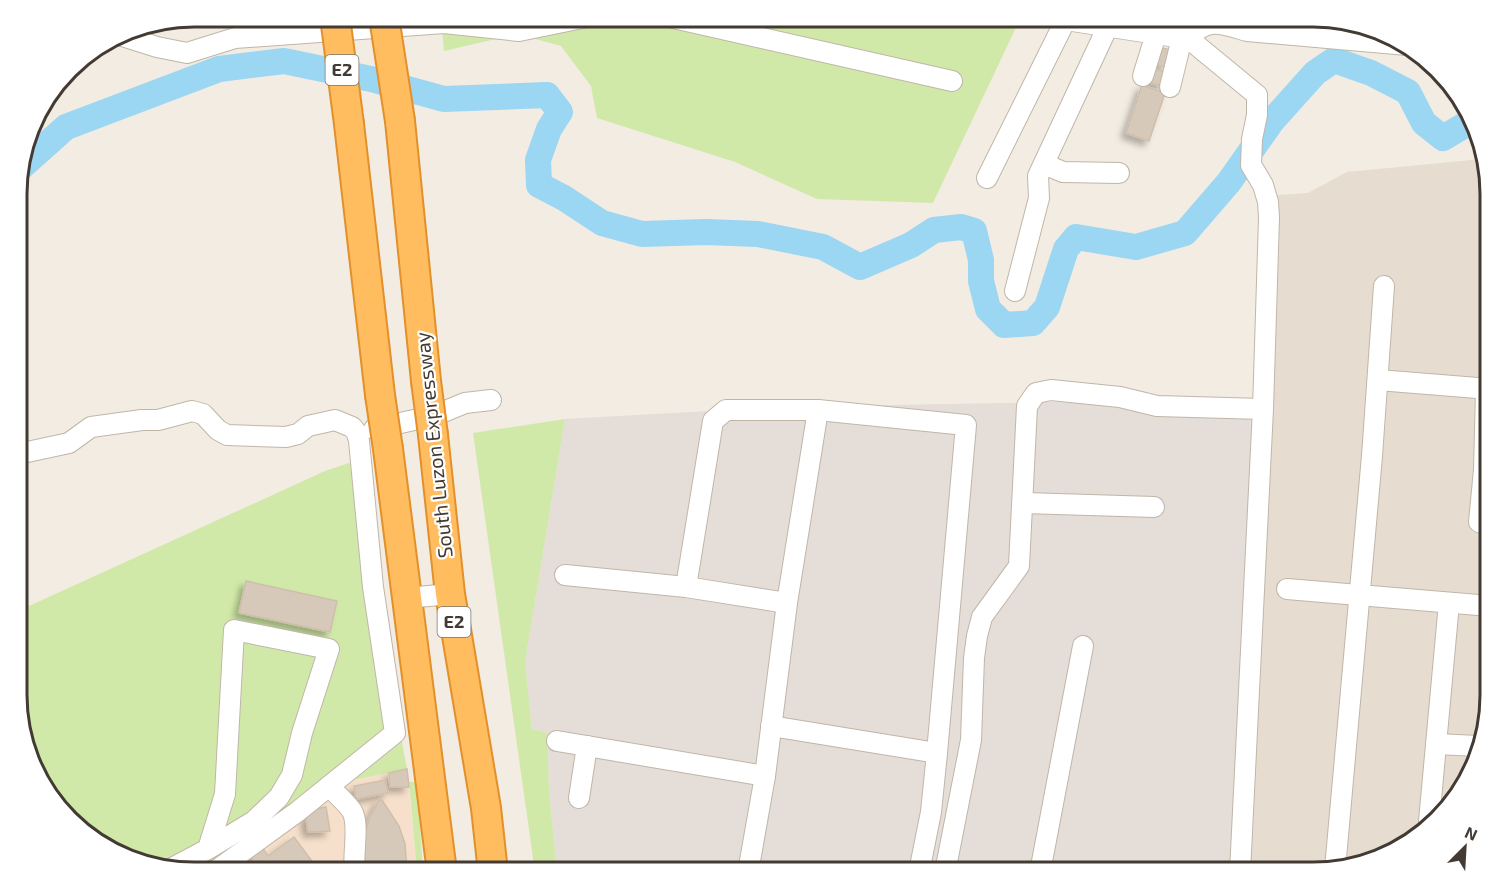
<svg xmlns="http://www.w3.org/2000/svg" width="1507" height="889" font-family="'Exo 2',sans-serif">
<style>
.residential{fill:#e6ddd0}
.commercial{fill:#f6e0cb}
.industrial{fill:#e4ddd8}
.green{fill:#d1e9a8}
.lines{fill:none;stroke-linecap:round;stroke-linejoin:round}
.river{stroke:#9bd6f2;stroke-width:26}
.building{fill:#d7c9ba;stroke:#cfbeaa;stroke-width:1.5;filter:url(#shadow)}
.minor-casing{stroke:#c0b6a8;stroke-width:22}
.highway-casing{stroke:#e3902b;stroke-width:32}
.minor{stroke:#fff;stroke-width:20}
.highway{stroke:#ffbd60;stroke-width:28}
.highway-bridge-casing{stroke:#e3902b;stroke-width:32;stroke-linecap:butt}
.highway-bridge{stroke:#ffbd60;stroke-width:28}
.labels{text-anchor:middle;stroke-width:4.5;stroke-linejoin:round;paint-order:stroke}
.shield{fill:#fff;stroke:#7b7670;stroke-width:1.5}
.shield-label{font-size:18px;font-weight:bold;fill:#433b33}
.street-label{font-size:20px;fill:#433b33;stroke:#fff}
.rim{fill:none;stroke:#433b33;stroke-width:3}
</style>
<defs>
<filter id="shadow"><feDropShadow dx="-5" dy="5" stdDeviation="3" flood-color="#0004"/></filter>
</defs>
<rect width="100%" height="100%" fill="#f2ece2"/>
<polygon class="residential" points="1482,159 1490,182 1490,706 1467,784 1402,849 1324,872 1245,872 1263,196 1308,193 1347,172"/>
<polygon class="commercial" points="407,769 417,872 218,872 339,783"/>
<polygon class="industrial" points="1056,402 1259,412 1245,872 573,872 557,870 549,791 547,733 532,729 525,662 565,419 784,407"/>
<g class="green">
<polygon points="441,17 1021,17 933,203 817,199 735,162 597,118 591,86 561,46 517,34 444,51"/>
<polygon points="565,419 525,662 532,729 547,733 549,791 557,870 573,872 535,872 473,433"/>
<polygon points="355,461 389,733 209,872 194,872 105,849 46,793 18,718 18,611 325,471"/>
<polygon points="399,727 407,769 339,783"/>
<polygon points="409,782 417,782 423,872 417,872"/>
</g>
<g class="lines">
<polyline class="river" points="19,169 66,127 219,69 284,61 371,79 444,99 547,95 560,112 549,129 538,160 539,185 564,198 602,223 642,234 706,232 758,234 823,247 860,267 911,245 934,230 961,227 974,231 981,260 981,281 988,309 1004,325 1033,323 1047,307 1066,249 1076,237 1136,247 1185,233 1229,182 1272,121 1315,73 1334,60 1371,73 1408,92 1424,123 1443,138 1470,122"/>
</g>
<g class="building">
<polygon points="1158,47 1171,50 1166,67 1153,64"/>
<polygon points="1152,68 1166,72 1163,86 1149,83"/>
<polygon points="1142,85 1165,93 1149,141 1126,133"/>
<polygon points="246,581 337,601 330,632 239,613"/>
<polygon points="407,769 409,787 390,787 389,773"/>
<polygon points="385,780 388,793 356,799 354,786"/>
<polygon points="379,800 382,800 399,826 405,844 407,872 365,872 364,836 369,819"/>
<polygon points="326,807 330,831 308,832 306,818 311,810"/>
<polygon points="294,837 317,868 315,872 245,872 256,864 250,856 262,847 268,856"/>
</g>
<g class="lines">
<g class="minor-casing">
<g id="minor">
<polyline points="669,17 952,81"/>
<polyline points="1066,20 1189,39 1257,95 1257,115 1252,139 1251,165 1263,185 1268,202 1269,218 1263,409 1240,872"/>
<polyline points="119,35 157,47 187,53 235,38 444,23 519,31 587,17"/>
<path d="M1189 39C1206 16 1223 24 1247 31L1407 45"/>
<polyline points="1143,76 1156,34"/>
<polyline points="1170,87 1182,38"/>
<polyline points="1044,164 1063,172 1119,173"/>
<polyline points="987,178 1067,17"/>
<polyline points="1015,291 1039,198 1038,176 1108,26"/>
<polyline points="1378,380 1490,389"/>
<polyline points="1486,389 1484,470 1479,522 1490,526"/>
<polyline points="374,429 436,415 465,403 491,400"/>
<polyline points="18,454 69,443 91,427 142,420 158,420 192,411 203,414 218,430 227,435 286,437 298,434 308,426 335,420 352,427 357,433 359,441 373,587 395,733 297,812 214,872"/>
<polyline points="1024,503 1154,507"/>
<polyline points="565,575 686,587 787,603"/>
<polyline points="686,587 713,421 726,410 818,410 966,425 937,753"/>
<polyline points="1287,589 1490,606"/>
<polyline points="407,598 450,594"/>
<polyline points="771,726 937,753 931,812 919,872"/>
<polyline points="557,741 765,776"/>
<polyline points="1436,744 1478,746"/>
<path d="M329 786C336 794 346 802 352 811 360 825 352 854 355 872"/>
<polyline points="579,798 587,746"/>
<polyline points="1429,821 1449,603"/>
<polyline points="174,867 208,849 225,794 234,630 329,649 302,733 292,775 279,797 254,821 208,849"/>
<polyline points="1335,869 1372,456 1384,286"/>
<polyline points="748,872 765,776 787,603 818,410"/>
<polyline points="945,872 971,740 974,658 977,636 982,617 1019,566 1027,406 1036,393 1051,390 1120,397 1157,406 1263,409"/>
<polyline points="1040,872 1083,646"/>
</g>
</g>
<g class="highway-casing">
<g id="highway">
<polyline points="400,121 426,381"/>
<polyline points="349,124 380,395"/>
<polyline points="433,435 450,594 486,808 493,872"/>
<polyline points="388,449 442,872"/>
</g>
</g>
<use href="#minor" class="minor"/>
<use href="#highway" class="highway"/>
<g class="highway-bridge-casing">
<g id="highway-bridge">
<polyline points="335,17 349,124"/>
<polyline points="384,17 400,121"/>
<polyline points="426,381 433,435"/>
<polyline points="380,395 388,449"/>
</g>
</g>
<use href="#highway-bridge" class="highway-bridge"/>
</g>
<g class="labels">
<g class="shield">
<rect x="325.5" y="55" width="33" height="30" rx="4.5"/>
<rect x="437.5" y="607" width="33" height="30" rx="4.5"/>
</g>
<g class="shield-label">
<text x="342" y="76">E2</text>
<text x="454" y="628">E2</text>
</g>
<g class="street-label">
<text transform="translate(434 445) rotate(-96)" y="7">South Luzon Expressway</text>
</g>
</g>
<path d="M0 0H1507V889H0ZM194 27H1313A167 167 0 0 1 1480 194V695A167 167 0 0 1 1313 862H194A167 167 0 0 1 27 695V194A167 167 0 0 1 194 27Z" fill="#fff" fill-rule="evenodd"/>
<path class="rim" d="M194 27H1313A167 167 0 0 1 1480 194V695A167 167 0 0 1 1313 862H194A167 167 0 0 1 27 695V194A167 167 0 0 1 194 27Z"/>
<g transform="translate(1465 847) rotate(24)" stroke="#ffffff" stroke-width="4.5" paint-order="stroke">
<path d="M0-4.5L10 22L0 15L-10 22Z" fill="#433b33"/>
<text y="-9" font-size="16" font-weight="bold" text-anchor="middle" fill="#433b33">N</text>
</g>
</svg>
